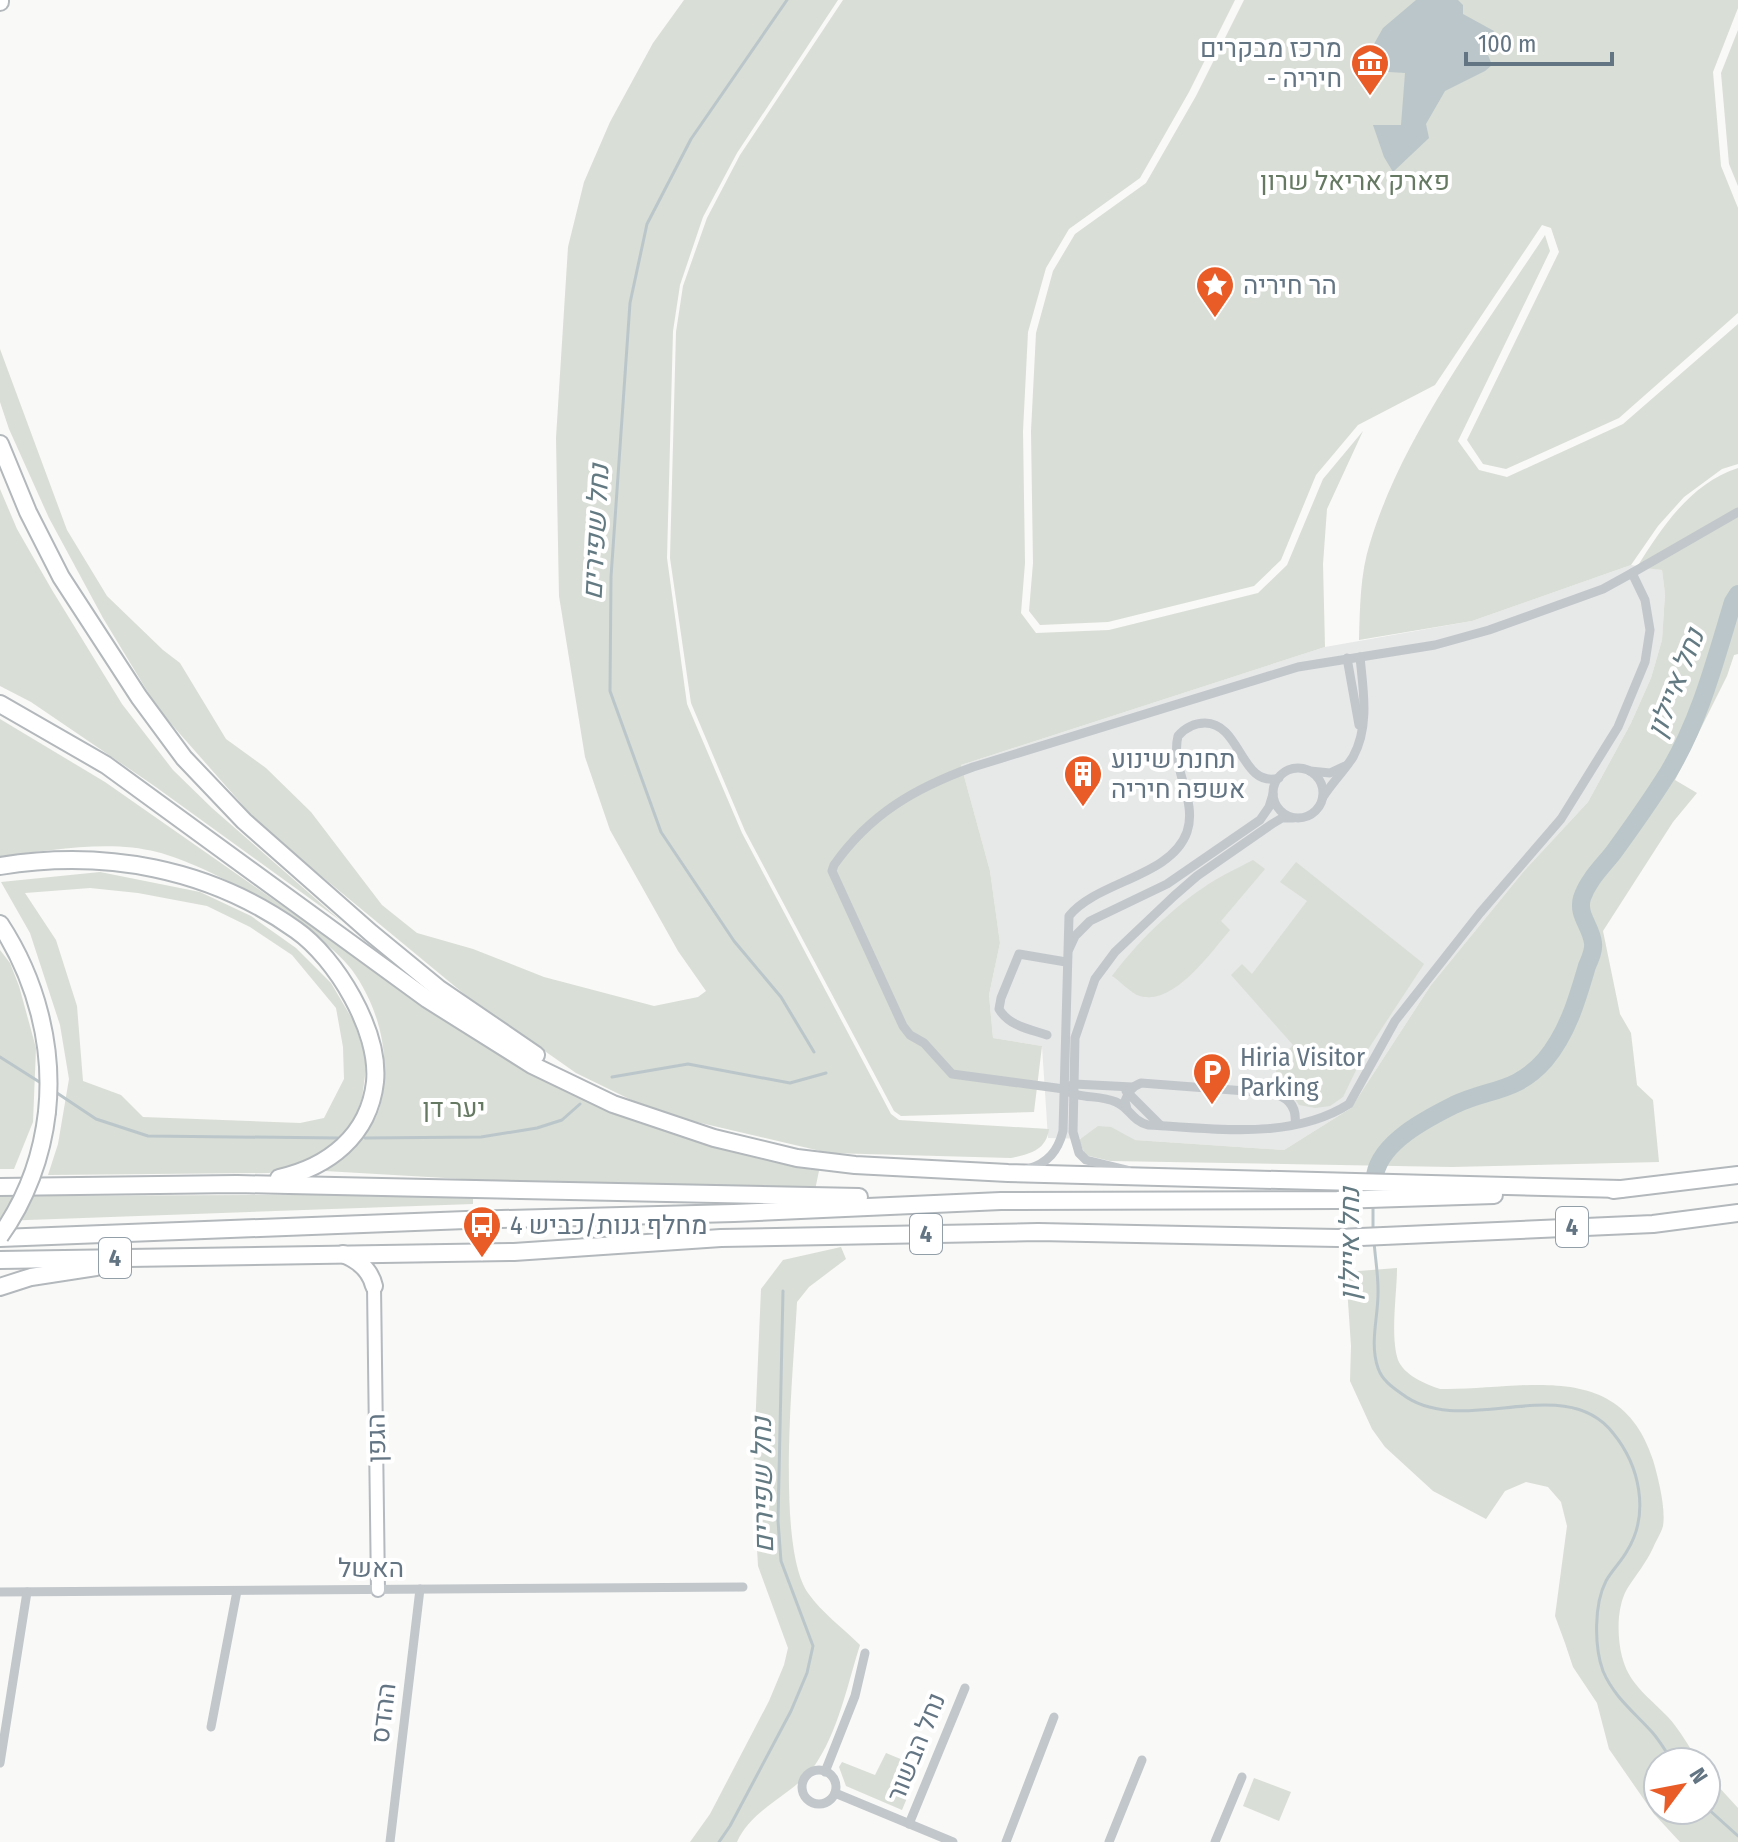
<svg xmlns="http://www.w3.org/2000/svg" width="1738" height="1842" font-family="'Fira Sans Condensed',Heebo,sans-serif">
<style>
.built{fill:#e7e8e8}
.green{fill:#d9ded6;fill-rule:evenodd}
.water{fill:#bbc6cb}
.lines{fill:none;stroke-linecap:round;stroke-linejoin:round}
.stream{stroke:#bbc6cb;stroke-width:3}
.river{stroke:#bbc6cb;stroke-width:18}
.secondary-casing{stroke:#b4bac0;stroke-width:16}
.highway-casing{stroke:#b3b8bc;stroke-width:20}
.street{stroke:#c2c7cb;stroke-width:9}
.secondary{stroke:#fff;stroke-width:12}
.highway{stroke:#fff;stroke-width:16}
.highway-bridge-casing{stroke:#b3b8bc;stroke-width:20;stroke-linecap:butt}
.highway-bridge{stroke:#fff;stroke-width:16}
.labels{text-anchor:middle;stroke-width:8;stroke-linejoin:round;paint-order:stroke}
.shield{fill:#fff;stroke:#929ea8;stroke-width:2}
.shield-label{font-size:24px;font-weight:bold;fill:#637483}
.poi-label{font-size:26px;fill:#637483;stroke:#fff;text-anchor:start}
.park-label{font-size:26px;fill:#667a63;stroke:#fff}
.street-label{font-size:26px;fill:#637483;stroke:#fff}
.water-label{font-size:28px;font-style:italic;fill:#637a83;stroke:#fff}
</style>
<rect width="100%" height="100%" fill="#f9f9f7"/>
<polygon class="built" points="1631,565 1662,570 1665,594 1662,640 1651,678 1631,723 1588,802 1524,871 1431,985 1351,1108 1284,1150 1135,1140 1048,1138 1042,1046 993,1038 989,995 1000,943 990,871 961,765 1325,647 1472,621"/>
<g class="green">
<path d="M684 0H838L737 153 703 217 680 285 673 331 667 558 687 704 742 833 891 1114 899 1120 1049 1129C1046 1151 1029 1154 1011 1158L829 1153 658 1113 576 1073 469 998 262 827 158 709 103 618 49 518 9 429 0 402V349L67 530 107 596 163 650 180 663 226 739 266 768 311 812 382 905 417 933 473 949 544 977 654 1006 698 997 706 991 678 951 610 830 585 757 559 596 556 438 568 247 584 182 610 122 653 43Z"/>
<polygon points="843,0 1235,0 1189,92 1140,178 1069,229 1046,268 1028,332 1023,431 1025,563 1021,613 1036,633 1109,630 1258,593 1287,565 1323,479 1363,431 1327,509 1323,564 1325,647 961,765 990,871 1000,943 989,995 993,1038 1042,1046 1034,1112 901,1116 894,1111 745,831 691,703 670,558 676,332 683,286 707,218 740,155"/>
<polygon points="1244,0 1738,0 1738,8 1713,72 1721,166 1738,208 1738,313 1619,418 1506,469 1483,464 1467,440 1559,252 1551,228 1542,225 1435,385 1358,425 1316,475 1281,560 1254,586 1108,622 1040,625 1029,611 1033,563 1031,431 1036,333 1053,271 1075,234 1146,183 1196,96"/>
<polygon points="1738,30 1738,186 1729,164 1721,73"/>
<path d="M1545 235 1550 251 1458 441 1479 470 1507 477 1623 424 1738 324V464L1722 469 1684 497 1658 526 1631 565 1472 621 1359 640C1360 608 1360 574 1370 543 1402 436 1484 328 1545 235Z"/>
<path d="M1738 468V654L1734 655 1727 676 1675 780 1697 793 1673 822 1603 931 1620 1014 1631 1033 1637 1085 1653 1100 1659 1162 1452 1167 1110 1161 1085 1155 1079 1140 1098 1126 1111 1127 1135 1140 1284 1150 1351 1108 1431 985 1524 871 1588 802 1631 723 1651 678 1662 640 1665 594 1662 570 1637 567C1662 527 1691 483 1738 468Z"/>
<polygon points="0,489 17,529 52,590 122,704 173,770 212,808 341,921 153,785 31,702 0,686"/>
<path d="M0 719 105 782 387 979 538 1074 820 1166 815 1190 549 1184 325 1171C342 1157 361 1143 372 1124 383 1107 383 1091 384 1072 386 1037 373 999 352 970 318 926 211 866 157 852 108 839 49 851 0 856Z"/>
<path d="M1253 860 1265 869 1221 921 1230 930C1210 953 1172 1009 1137 995 1129 991 1120 981 1112 976 1135 945 1171 909 1203 888 1218 877 1236 869 1253 860Z"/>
<polygon points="1296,862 1424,964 1361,1060 1343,1097 1330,1106 1315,1108 1299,1105 1289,1090 1292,1080 1276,1074 1277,1062 1293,1045 1231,975 1242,964 1252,974 1307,901 1280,882"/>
<path d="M100 872 200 892 251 916 296 948 331 983 354 1022 367 1061 362 1098 352 1126 335 1145 297 1165 269 1173 48 1175 58 1144 69 1079 60 1025 30 933 1 882ZM90 888 138 893 207 906 250 927 292 955 336 1008 343 1047 344 1079 324 1118 300 1123 143 1117 121 1095 83 1081 77 1006 56 940 25 893Z"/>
<polygon points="0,950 10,963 19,986 36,1048 33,1122 14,1169 0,1169"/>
<polygon points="473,1194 473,1204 0,1221 0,1196"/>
<path d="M841 1247 846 1259 809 1287 797 1302C794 1365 775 1545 808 1593 821 1612 844 1629 860 1645 847 1686 838 1733 813 1768 791 1796 752 1808 737 1842H690L710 1814 769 1701 784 1665 788 1648 758 1566 753 1477 761 1289 783 1260Z"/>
<path d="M1397 1268C1397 1294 1390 1336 1398 1360 1404 1375 1425 1384 1440 1389 1521 1391 1620 1356 1653 1460 1658 1477 1666 1508 1663 1526 1661 1533 1656 1541 1653 1548 1646 1563 1636 1575 1627 1589 1616 1608 1617 1640 1623 1660 1630 1685 1651 1699 1668 1717 1680 1730 1689 1747 1699 1762H1658V1810H1706V1773L1738 1808V1842H1680L1654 1814 1609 1749 1597 1703 1573 1667 1565 1643 1555 1616 1567 1526 1561 1502 1548 1487 1526 1482 1505 1491 1486 1519 1433 1491 1385 1447 1372 1429 1350 1381 1351 1346 1346 1272Z"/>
<polygon points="886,1753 920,1767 902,1810 846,1786 839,1767 842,1762 875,1775"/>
<polygon points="1254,1778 1291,1792 1279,1821 1243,1806"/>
</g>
<polygon class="water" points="1416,0 1458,0 1463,5 1463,14 1494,31 1486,50 1492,65 1485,71 1445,91 1426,124 1429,138 1393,172 1384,157 1373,125 1401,125 1405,73 1373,71 1374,44 1383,28"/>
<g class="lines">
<g class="stream">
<polyline points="787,0 691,139 647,224 630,303 611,577 610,691 661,832 734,941 781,997 814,1052"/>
<polyline points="0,1057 41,1083"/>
<polyline points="612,1077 688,1064 790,1083 826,1073"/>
<polyline points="54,1091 96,1119 148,1136 338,1138"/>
<polyline points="365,1138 481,1137 537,1128 562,1120 580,1104"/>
<polyline points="1373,1229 1373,1205"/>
<path d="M1374 1241C1375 1257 1378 1273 1378 1289 1379 1315 1369 1342 1378 1368 1382 1380 1392 1387 1402 1394 1462 1440 1564 1370 1613 1433 1640 1466 1650 1514 1627 1551 1621 1562 1612 1570 1606 1581 1594 1604 1594 1646 1603 1671 1614 1697 1634 1712 1652 1732 1660 1741 1666 1752 1673 1762"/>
<polyline points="1706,1807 1738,1836"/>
<polyline points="719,1842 730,1826 791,1711 807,1673 813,1646 781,1561 778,1521 783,1291"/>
</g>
<path class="river" d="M1375 1175C1381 1142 1426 1119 1454 1105 1490 1088 1516 1093 1545 1060 1568 1032 1577 1000 1587 966 1590 959 1594 951 1593 943 1591 926 1577 915 1582 898 1588 880 1602 867 1613 853 1632 827 1651 800 1668 773 1700 720 1715 661 1733 602L1738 594"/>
<g class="secondary-casing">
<polyline id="secondary" points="374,1286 378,1590"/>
</g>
<g class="highway-casing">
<g id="highway">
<polyline points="0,2 0,0"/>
<polyline points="0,444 28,512 61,577 139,697 184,758 244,821 371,933 438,988 536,1055"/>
<polyline points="0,704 106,765 427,999 532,1065 613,1104 714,1138 797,1158 855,1165 1008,1173 1621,1189"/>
<path d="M0 866C104 849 209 868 296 930 336 958 380 1031 375 1082 369 1136 328 1167 279 1178"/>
<path d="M0 924C36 979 54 1046 47 1112"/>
<polyline points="0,1187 237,1184 859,1197"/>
<polyline points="1613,1190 1738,1175"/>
<polyline points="0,1238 466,1220 734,1213 1001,1201 1337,1200 1494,1195"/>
<path d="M343 1254C358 1260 370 1269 374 1286"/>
<polyline points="0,1260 514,1252 721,1238 1038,1232 1338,1238 1653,1224 1738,1213"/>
<polyline points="0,1287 31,1277 96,1267"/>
</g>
</g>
<g class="street">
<polyline points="1632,573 1738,512"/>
<polyline points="1347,658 1359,725"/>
<circle cx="1298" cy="793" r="25"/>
<polyline points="1310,771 1330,773 1345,766"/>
<path d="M1323 797C1332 783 1344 771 1353 757 1370 726 1363 689 1360 657"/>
<polyline points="1069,949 1075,936 1090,921 1167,884 1260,820 1269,807 1273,794"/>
<path d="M1047 1035C1029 1029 1009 1026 999 1009L1001 998 1019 954 1066 962"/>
<path d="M1064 1089 952 1074 924 1043 910 1035 903 1026 832 871 834 865C870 814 915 788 973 767L1298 667 1435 645 1489 630 1603 589 1632 573 1645 600 1650 630 1645 662 1618 727 1561 819 1480 913 1395 1021 1349 1104C1291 1141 1213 1128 1148 1125 1131 1120 1130 1108 1116 1102 1098 1094 1080 1100 1064 1089L1074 1084 1132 1087"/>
<polyline points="1126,1091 1160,1125"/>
<path d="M1127 1109 1125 1101C1129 1092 1131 1087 1141 1083L1272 1093C1289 1097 1297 1107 1295 1124"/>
<path d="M1028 1169C1048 1163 1058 1151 1063 1131L1069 916C1097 881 1171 877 1187 832 1198 800 1170 768 1178 736 1185 728 1193 723 1205 723 1241 723 1241 789 1279 778"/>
<polyline points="1127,1170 1086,1160 1079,1153 1073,1132 1075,1038 1095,979 1115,952 1174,896 1197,876 1272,824 1282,818 1293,818"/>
<polyline points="0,1592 743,1587"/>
<polyline points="211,1727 237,1591"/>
<polyline points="0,1763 27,1592"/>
<circle cx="819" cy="1787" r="17"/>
<polyline points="825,1772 855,1696 865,1653"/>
<polyline points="835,1793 953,1842"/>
<polyline points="909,1824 965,1688"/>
<polyline points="390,1842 420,1589"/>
<polyline points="1006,1842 1054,1717"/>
<polyline points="1109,1842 1142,1760"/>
<polyline points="1215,1842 1242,1777"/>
</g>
<use href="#secondary" class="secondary"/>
<use href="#highway" class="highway"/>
<g class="highway-bridge-casing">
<path id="highway-bridge" d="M0 1236C26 1200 42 1156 47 1112"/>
</g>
<use href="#highway-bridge" class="highway-bridge"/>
</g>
<defs>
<g id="museum-pin" transform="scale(2)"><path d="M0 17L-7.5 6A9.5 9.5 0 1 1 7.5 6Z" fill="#e95c27" stroke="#fff"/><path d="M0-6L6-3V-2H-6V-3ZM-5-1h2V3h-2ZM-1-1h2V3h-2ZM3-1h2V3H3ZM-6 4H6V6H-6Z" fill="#fff"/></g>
<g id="sight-pin" transform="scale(2)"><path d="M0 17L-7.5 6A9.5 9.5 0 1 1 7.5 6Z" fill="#e95c27" stroke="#fff"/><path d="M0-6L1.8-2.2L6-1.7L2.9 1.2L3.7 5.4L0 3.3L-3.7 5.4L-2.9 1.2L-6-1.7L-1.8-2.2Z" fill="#fff"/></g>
<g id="building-pin" transform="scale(2)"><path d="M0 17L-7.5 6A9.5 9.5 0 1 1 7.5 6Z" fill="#e95c27" stroke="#fff"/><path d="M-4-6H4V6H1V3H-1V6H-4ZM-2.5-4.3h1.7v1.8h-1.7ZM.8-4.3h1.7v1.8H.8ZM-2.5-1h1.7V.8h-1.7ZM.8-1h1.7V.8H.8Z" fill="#fff"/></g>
<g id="parking-pin" transform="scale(2)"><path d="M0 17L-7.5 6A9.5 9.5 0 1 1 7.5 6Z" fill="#e95c27" stroke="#fff"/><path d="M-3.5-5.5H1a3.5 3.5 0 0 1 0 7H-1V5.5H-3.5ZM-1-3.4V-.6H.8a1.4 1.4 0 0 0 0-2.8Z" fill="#fff"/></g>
<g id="bus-pin" transform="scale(2)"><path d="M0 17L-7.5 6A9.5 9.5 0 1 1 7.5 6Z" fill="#e95c27" stroke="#fff"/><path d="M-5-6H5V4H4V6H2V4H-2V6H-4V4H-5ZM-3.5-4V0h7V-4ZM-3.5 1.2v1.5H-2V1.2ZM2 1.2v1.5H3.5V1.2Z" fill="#fff"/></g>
</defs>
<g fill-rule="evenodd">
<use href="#museum-pin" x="1370" y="63"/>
<use href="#sight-pin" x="1215" y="285"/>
<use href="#building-pin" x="1083" y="774"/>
<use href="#parking-pin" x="1212" y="1072"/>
<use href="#bus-pin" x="482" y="1225"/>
</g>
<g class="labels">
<g class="shield">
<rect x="1556" y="1207" width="32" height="40" rx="6"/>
<rect x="910" y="1214" width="32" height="40" rx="6"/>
<rect x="99" y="1238" width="32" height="40" rx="6"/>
</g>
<g class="shield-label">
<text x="1572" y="1235">4</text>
<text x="926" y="1242">4</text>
<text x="115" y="1266">4</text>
</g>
<g class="poi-label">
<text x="1342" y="57" text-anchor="end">מרכז מבקרים<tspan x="1342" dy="30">- חיריה</tspan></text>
<text x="1243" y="294">הר חיריה</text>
<text x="1111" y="768">תחנת שינוע<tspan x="1111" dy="30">אשפה חיריה</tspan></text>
<text x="1240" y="1066">Hiria Visitor<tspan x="1240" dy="30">Parking</tspan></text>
<text x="510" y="1234">מחלף גנות/כביש 4</text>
</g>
<g class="park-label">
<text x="1355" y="190">פארק אריאל שרון</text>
<text x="454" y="1117">יער דן</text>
</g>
<g class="street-label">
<text transform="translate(376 1438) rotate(-91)" y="9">הגפן</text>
<text x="371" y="1577">האשל</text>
<text transform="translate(383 1713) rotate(-83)" y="9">ההדס</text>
<text transform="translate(916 1747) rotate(-68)" y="9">נחל הבשור</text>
</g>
<g class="water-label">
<text transform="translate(595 532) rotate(-87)" y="10">נחל שפירים</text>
<text transform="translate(1675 683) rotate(-69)" y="10">נחל איילון</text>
<text transform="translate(1349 1244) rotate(-90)" y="10">נחל איילון</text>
<text transform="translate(762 1485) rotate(-91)" y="10">נחל שפירים</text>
</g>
</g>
<g transform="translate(1682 1786) rotate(58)"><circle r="38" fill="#ffffff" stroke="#c1c7cd" stroke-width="2"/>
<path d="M0-6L14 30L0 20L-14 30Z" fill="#e95c27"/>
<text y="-12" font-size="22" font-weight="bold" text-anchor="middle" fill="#637483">N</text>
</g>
<path d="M1466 52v12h146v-12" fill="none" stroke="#637483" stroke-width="4"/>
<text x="1478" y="52" font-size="24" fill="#637483" stroke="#ffffff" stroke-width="6" paint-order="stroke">100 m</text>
</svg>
